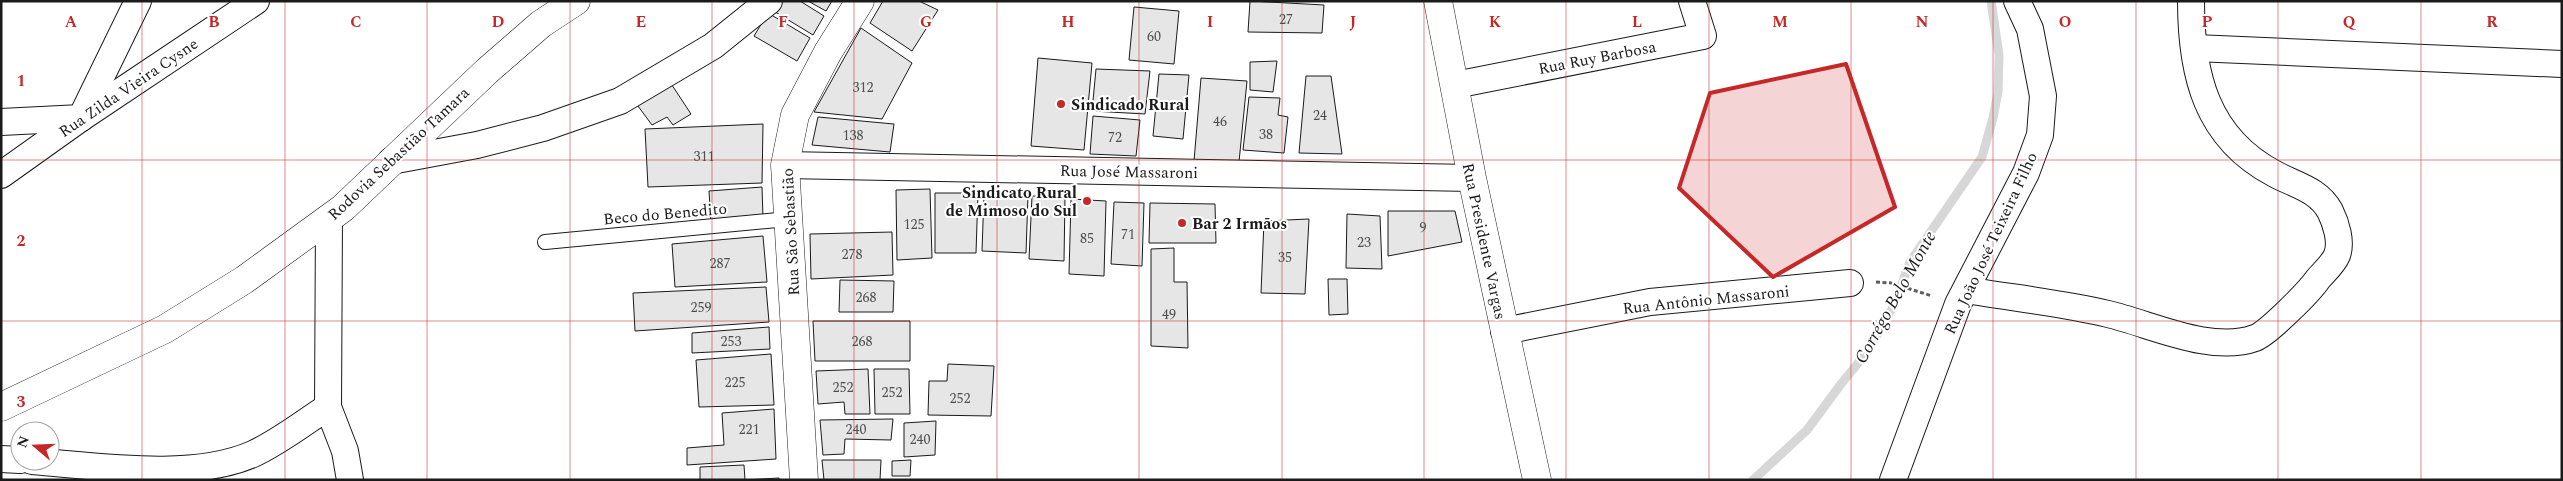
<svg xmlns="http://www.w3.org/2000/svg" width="2563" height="481" font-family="Spectral,serif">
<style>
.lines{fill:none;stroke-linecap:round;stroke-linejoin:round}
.stream{stroke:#d7d7d7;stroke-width:9}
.building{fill:#e6e6e6;stroke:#1a1a1a}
.lane-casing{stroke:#1a1a1a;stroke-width:16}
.street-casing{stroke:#1a1a1a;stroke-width:28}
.primary-casing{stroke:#1a1a1a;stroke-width:29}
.path{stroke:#5f5f5f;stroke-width:3;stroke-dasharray:4 2.5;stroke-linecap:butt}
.lane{stroke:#fff;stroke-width:14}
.street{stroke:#fff;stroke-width:26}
.primary{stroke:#fff;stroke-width:28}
.marked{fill:#c62828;fill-opacity:0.2;stroke:#c62828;stroke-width:4;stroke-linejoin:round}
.grid{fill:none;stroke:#c62828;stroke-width:1;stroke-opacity:0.55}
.poi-dot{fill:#c62828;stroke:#fff;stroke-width:2}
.labels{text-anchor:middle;stroke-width:4;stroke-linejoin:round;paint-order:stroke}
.number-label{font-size:14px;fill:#4d4d4d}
.street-label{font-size:16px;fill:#1a1a1a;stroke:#fff}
.poi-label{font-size:16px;font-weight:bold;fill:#1a1a1a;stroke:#fff;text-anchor:start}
.water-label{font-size:18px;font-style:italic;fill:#1a1a1a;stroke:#fff}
.grid-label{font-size:16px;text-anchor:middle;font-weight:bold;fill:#c62828;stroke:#fff;stroke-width:4;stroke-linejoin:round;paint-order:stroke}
</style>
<rect width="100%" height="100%" fill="#fff"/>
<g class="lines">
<polyline class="stream" points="1753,480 1807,430 1841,384 1868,351 1893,307 1910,262 1982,157 1993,118 1998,92 1999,55 1991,1"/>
</g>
<g class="building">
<polygon points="778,1 800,1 824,16 813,35 772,10"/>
<polygon points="808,1 832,1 826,11"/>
<polygon points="883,1 919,1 938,10 912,51 870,23"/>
<polygon points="1250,1 1324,5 1322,33 1248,32"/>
<polygon points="1134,7 1179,11 1174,64 1129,60"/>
<polygon points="768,13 810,38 797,61 754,36"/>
<polygon points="861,28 912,63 882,119 814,112"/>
<polygon points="1038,58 1092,63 1084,150 1031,146"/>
<polygon points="1277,61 1273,92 1250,90 1250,62"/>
<polygon points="1096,69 1150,71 1145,114 1092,111"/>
<polygon points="1159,74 1189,75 1183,139 1153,136"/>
<polygon points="1306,76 1331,76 1342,154 1299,153"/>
<polygon points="1201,78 1247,81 1239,162 1194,161"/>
<polygon points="668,79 691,114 673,125 667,117 652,125 635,102"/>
<polygon points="1249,97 1280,98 1278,115 1288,117 1284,153 1243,150"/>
<polygon points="1093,116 1140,120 1136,156 1090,154"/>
<polygon points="818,117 894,124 890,152 812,145"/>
<polygon points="763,124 762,183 648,187 645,129"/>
<polygon points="762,187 763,218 711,223 709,191"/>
<polygon points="930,189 932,258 897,260 896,190"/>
<polygon points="935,193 978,193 976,253 935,253"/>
<polygon points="984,194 1028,195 1026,253 982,251"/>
<polygon points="1032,196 1065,197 1064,261 1029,259"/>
<polygon points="1071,199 1106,201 1104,276 1069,274"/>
<polygon points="1114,202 1144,203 1142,266 1111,264"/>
<polygon points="1150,203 1215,204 1216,243 1149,243"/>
<polygon points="1388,211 1455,211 1462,242 1388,256"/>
<polygon points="1347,214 1380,216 1382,269 1346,268"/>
<polygon points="1309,219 1305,294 1261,293 1264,221"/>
<polygon points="892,232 893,275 811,279 810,234"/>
<polygon points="763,236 767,282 675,287 672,244"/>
<polygon points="1174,248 1174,282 1187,282 1188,348 1151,346 1151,249"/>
<polygon points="1328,279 1347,279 1348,314 1329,315"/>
<polygon points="840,280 894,281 893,312 839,312"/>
<polygon points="766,287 769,322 635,331 633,293"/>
<polygon points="813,321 910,321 910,361 815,361"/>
<polygon points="769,327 770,349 692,353 692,333"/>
<polygon points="771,354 774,405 699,407 696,360"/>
<polygon points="948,364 994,366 991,416 928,415 929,381 947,381"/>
<polygon points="868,369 870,414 845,414 844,402 818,404 816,371"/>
<polygon points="874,369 909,369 910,414 875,414"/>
<polygon points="774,409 776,459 687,465 687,448 724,445 722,413"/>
<polygon points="893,419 891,440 845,439 844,454 823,455 820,420"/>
<polygon points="936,421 935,455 904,457 904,423"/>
<polygon points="822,460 881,460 880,480 824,480"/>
<polygon points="911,460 910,476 892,476 892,461"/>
<polygon points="744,465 745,480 779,478 779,480 700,480 700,467"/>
</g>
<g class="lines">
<g class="lane-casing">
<polyline id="lane" points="545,242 788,219"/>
</g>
<g class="street-casing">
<g id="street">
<polyline points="2195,48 2562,64"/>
<polyline points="1455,85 1703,36 1692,1"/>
<polyline points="1,122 81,118 138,1"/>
<polyline points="391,161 477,145 543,128 620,101 713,46 769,1"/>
<polyline points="785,165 1472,178"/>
<polyline points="1,175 81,118 256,1"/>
<polyline points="329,218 328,407 345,451 350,480"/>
<path d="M1966 290C2013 298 2062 303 2108 314 2151 324 2211 354 2255 338 2268 333 2309 292 2318 279 2324 272 2334 263 2337 255 2342 242 2336 223 2330 211 2318 189 2295 185 2275 174 2206 138 2191 74 2191 1"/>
<polyline points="1504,331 1650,302 1850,283"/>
<polyline points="1,459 20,460"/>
<path d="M32 461C98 466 192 481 253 454 279 442 303 423 328 407"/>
<polyline points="1893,480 1958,304 2026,173 2040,135 2043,96 2030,29 2017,1"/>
</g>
</g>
<g class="primary-casing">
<g id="primary">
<polyline points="1438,1 1472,178 1537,480"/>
<polyline points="1,407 165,329 244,280 343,208 487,71 541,24 576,1"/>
<polyline points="804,480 785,165 795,115 828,52 860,1"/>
</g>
</g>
<polyline class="path" points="1876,282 1891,283 1932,296"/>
<use href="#lane" class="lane"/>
<use href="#street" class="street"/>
<use href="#primary" class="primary"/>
</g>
<path class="marked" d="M1846 64 1895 207 1773 277 1679 188 1710 93Z"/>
<path class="grid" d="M142 1V480M285 1V480M427 1V480M570 1V480M712 1V480M854 1V480M997 1V480M1139 1V480M1282 1V480M1424 1V480M1566 1V480M1709 1V480M1851 1V480M1993 1V480M2136 1V480M2278 1V480M2421 1V480M1 160H2562M1 321H2562"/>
<g class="poi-dot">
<circle cx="1061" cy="104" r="5"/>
<circle cx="1087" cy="201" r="5"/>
<circle cx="1182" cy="223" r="5"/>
</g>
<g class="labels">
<g class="number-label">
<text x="1286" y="24">27</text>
<text x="1154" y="41">60</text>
<text x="863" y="92">312</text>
<text x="1320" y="120">24</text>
<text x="1220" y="126">46</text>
<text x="1266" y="139">38</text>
<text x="853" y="140">138</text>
<text x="1115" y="142">72</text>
<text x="704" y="161">311</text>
<text x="914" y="229">125</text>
<text x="1423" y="232">9</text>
<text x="1128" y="239">71</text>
<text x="1087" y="243">85</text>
<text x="1364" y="247">23</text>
<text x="852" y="259">278</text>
<text x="1285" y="262">35</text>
<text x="720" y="268">287</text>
<text x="866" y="302">268</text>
<text x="701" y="312">259</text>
<text x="1169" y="319">49</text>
<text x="731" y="346">253</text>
<text x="862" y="346">268</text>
<text x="735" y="387">225</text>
<text x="843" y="392">252</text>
<text x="892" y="397">252</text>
<text x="960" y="403">252</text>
<text x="749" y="434">221</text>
<text x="856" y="434">240</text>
<text x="920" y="444">240</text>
</g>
<g class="street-label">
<text transform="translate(1597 57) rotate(-11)" y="6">Rua Ruy Barbosa</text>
<text transform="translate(128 87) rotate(-34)" y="6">Rua Zilda Vieira Cysne</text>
<text transform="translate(398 153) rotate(-43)" y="6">Rodovia Sebastião Tamara</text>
<text transform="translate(1129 171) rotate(1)" y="6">Rua José Massaroni</text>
<text transform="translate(665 213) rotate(-5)" y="6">Beco do Benedito</text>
<text transform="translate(790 232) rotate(-93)" y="6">Rua São Sebastião</text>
<text transform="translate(1485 241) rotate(78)" y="6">Rua Presidente Vargas</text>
<text transform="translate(1990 243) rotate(-65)" y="6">Rua João José Teixeira Filho</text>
<text transform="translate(1706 299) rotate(-6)" y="6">Rua Antônio Massaroni</text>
</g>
<g class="poi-label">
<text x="1071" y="110">Sindicado Rural</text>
<text x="1077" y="198" text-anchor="end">Sindicato Rural<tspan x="1077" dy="18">de Mimoso do Sul</tspan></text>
<text x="1192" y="229">Bar 2 Irmãos</text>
</g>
<g class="water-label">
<text transform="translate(1895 297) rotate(-61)" y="6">Corrégo Belo Monte</text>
</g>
</g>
<g class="grid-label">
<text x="71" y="27">A</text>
<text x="214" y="27">B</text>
<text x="356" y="27">C</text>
<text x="498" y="27">D</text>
<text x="641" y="27">E</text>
<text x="783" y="27">F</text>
<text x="926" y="27">G</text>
<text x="1068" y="27">H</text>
<text x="1210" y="27">I</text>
<text x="1353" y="27">J</text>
<text x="1495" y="27">K</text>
<text x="1637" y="27">L</text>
<text x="1780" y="27">M</text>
<text x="1922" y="27">N</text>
<text x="2065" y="27">O</text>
<text x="2207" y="27">P</text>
<text x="2349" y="27">Q</text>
<text x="2492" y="27">R</text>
<text x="21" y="86">1</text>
<text x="21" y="246">2</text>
<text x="21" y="407">3</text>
</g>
<rect width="2563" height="481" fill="none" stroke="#1a1a1a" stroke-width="5"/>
<g transform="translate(35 446) rotate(289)"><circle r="24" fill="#ffffff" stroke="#a3a3a3"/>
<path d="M0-4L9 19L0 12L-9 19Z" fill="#c62828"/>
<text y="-8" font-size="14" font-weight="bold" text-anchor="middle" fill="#1a1a1a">N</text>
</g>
</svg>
